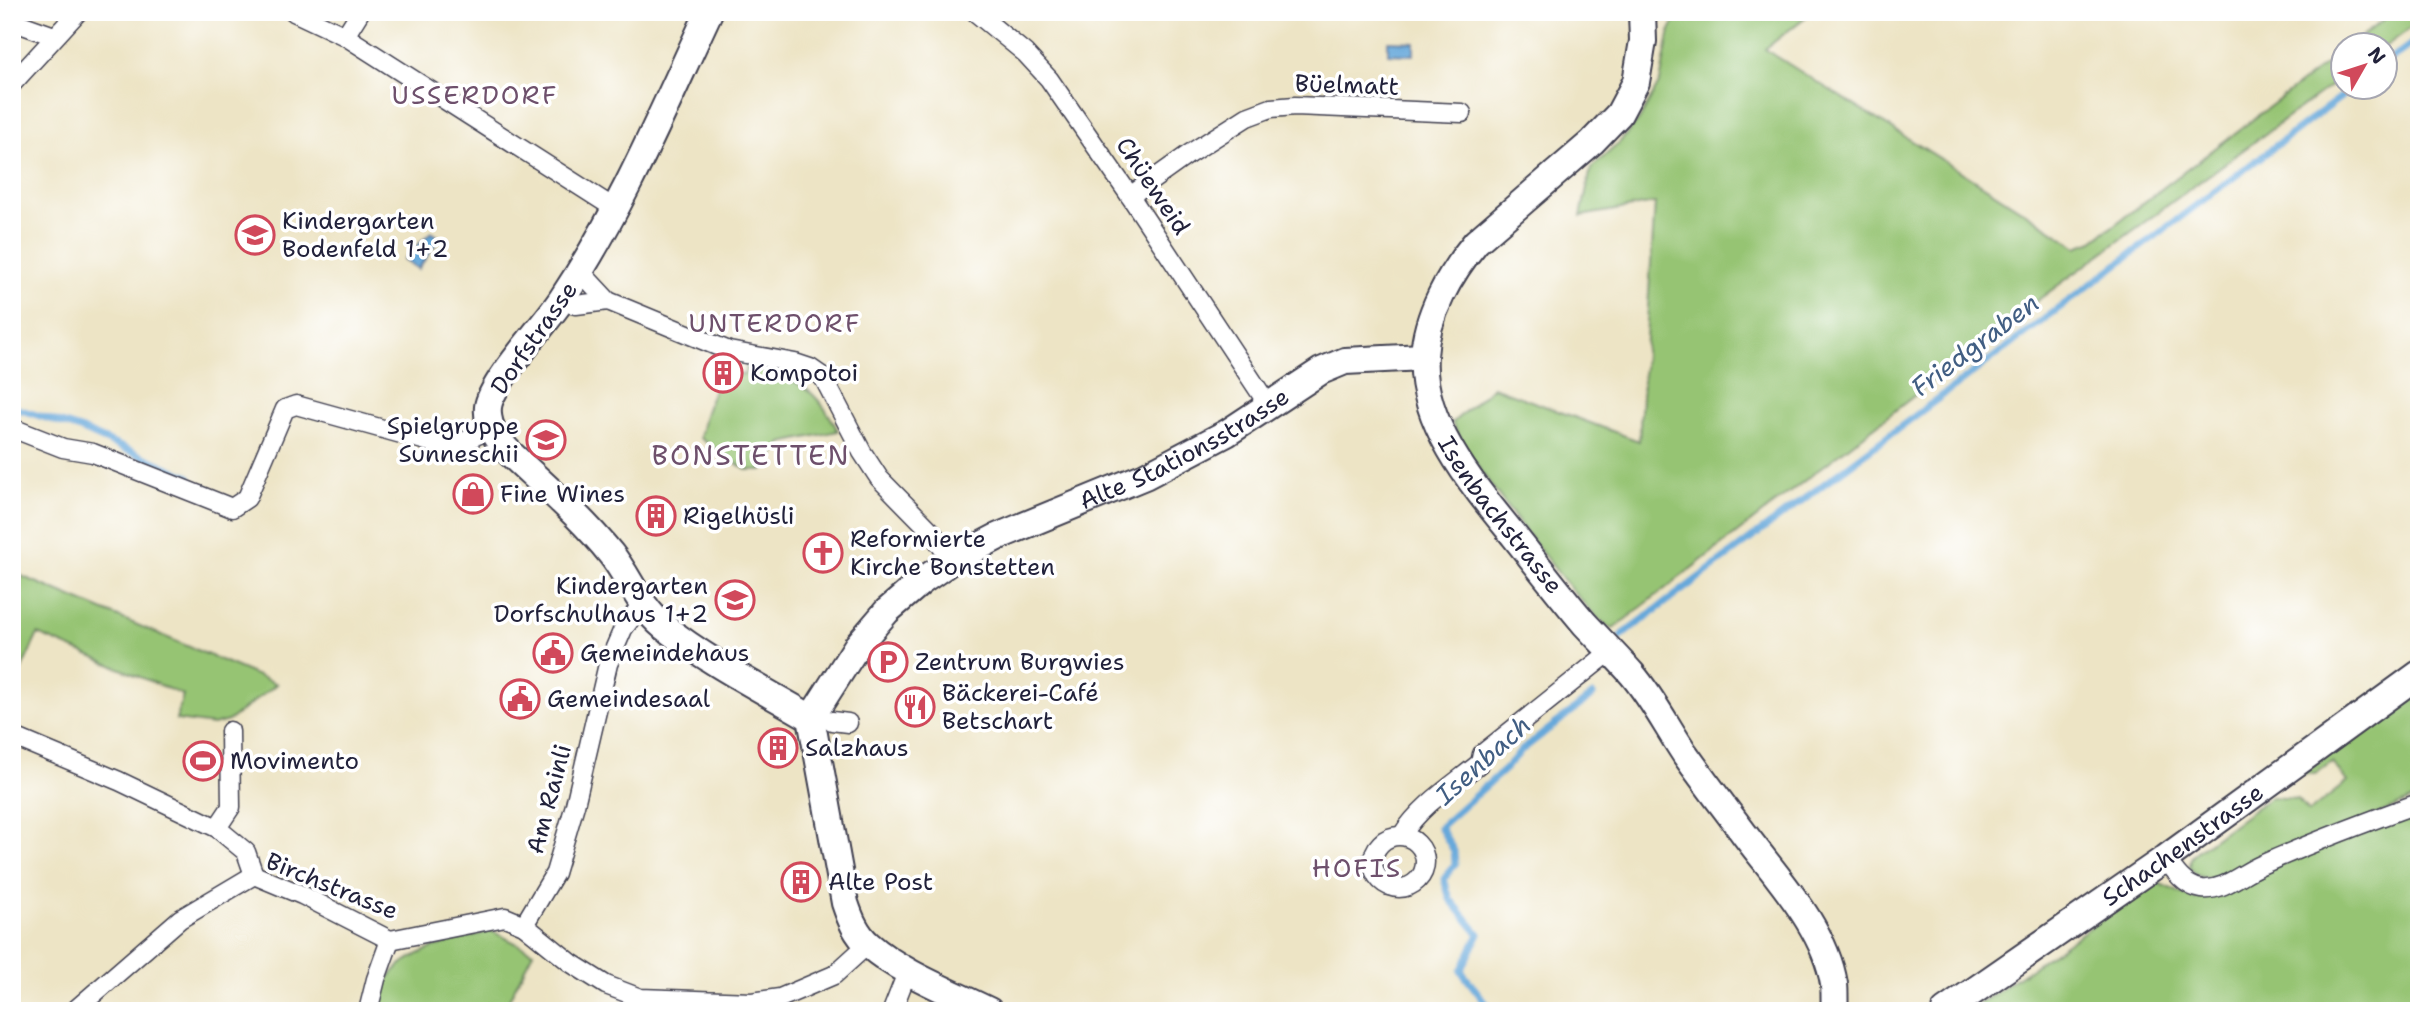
<svg xmlns="http://www.w3.org/2000/svg" width="2431" height="1023" font-family="'Shantell Sans',sans-serif">
<style>
.green{fill:#96c473;stroke:#5c7357;stroke-width:2}
.water{fill:#66a8da;stroke:#44658a;stroke-width:2}
.lines{fill:none;stroke-linecap:round;stroke-linejoin:round}
.stream{stroke:#66a8da;stroke-width:7}
.street-casing{stroke:#403f50;stroke-width:21}
.secondary-casing{stroke:#403f50;stroke-width:30}
.street{stroke:#fff;stroke-width:18}
.secondary{stroke:#fff;stroke-width:26}
.labels{text-anchor:middle;stroke-width:7;stroke-linejoin:round;paint-order:stroke}
.street-label{font-size:24px;fill:#22223b;stroke:#fff}
.poi-label{font-size:24px;fill:#22223b;stroke:#fff;text-anchor:start}
.neighbourhood-label{font-size:26px;letter-spacing:2px;fill:#6e506c;stroke:#fff}
.water-label{font-size:26px;font-style:italic;fill:#415e83;stroke:#fff}
.quarter-label{font-size:28px;letter-spacing:2px;fill:#6e506c;stroke:#fff}
</style>
<rect width="100%" height="100%" fill="#fff"/>
<filter id="ink" filterUnits="userSpaceOnUse"><feTurbulence type="fractalNoise" baseFrequency=".0143" numOctaves="2"/><feDisplacementMap in="SourceGraphic" scale="14" xChannelSelector="R" yChannelSelector="G"/><feConvolveMatrix kernelMatrix="1 2 1 2 8 2 1 2 1" color-interpolation-filters="sRGB"/></filter>
<filter id="wash" filterUnits="userSpaceOnUse"><feTurbulence type="fractalNoise" baseFrequency=".00686" numOctaves="4" result="noise"/><feDisplacementMap in="SourceGraphic" scale="28" xChannelSelector="R" yChannelSelector="G"/><feGaussianBlur stdDeviation="1.57" result="paint"/><feColorMatrix in="noise" values="0 0 0 0 0 0 0 0 0 0 0 0 0 0 0 0 0 1.4 0 .05"/><feComposite in="paint" operator="in"/></filter>
<g filter="url(#wash)">
<rect width="100%" height="100%" fill="#ede4c5"/>
<g class="green">
<path d="M1680 12H1812L1765 49C1869 116 1976 178 2077 247L2093 241 2343 51V77L2034 303 1613 629C1593 625 1487 482 1471 456 1464 445 1458 434 1452 423L1493 387 1639 441 1655 203 1581 216 1591 168 1618 144 1639 120 1660 82 1670 30Z"/>
<polygon points="2394,12 2419,12 2419,22 2386,46 2350,45"/>
<path d="M747 365C795 380 814 383 838 431L782 443 763 470H746L700 438 705 415 721 369 744 375Z"/>
<polygon points="12,572 277,684 228,721 213,725 176,720 183,695 38,634 17,679 12,676"/>
<path d="M2414 691 2419 698V797L2222 878C2209 879 2197 880 2190 867L2191 858 2197 851 2271 797 2297 799 2309 812 2347 782 2332 762 2315 774H2303Z"/>
<polygon points="2419,811 2419,1011 1969,1011 2156,882 2194,899 2223,895 2262,872"/>
<path d="M492 931 533 952 503 1011H378C380 1002 381 992 385 984 402 950 458 940 492 931Z"/>
</g>
<g class="water">
<polygon points="1388,41 1414,42 1414,55 1388,54"/>
<polygon points="431,232 440,238 418,269 404,259"/>
</g>
<g class="lines">
<g class="stream">
<polyline points="2386,63 2419,38"/>
<polyline points="12,407 80,429 189,477"/>
<polyline points="1621,636 2353,88"/>
<polyline points="1492,1011 1461,971 1479,934 1450,899 1444,879 1455,864 1454,851 1440,827 1505,769 1522,750 1593,695"/>
</g>
</g>
</g>
<g filter="url(#ink)">
<g class="lines">
<g class="street-casing">
<g id="street">
<polyline points="294,12 345,36 617,210"/>
<polyline points="975,12 1025,53 1049,79 1130,196 1269,406"/>
<polyline points="12,21 54,36"/>
<polyline points="345,36 360,12"/>
<polyline points="12,84 78,12"/>
<polyline points="1130,196 1189,154 1247,117 1271,108 1295,106 1462,113"/>
<polyline points="580,271 608,301 729,351 795,363 810,368 823,377 862,452 879,478 932,532 951,561"/>
<polyline points="561,301 576,305 608,301"/>
<polyline points="12,428 63,448 93,453 232,508 247,498 285,409 296,405 452,448 491,428"/>
<polyline points="832,721 848,723"/>
<polyline points="12,736 119,781 217,828 246,852 254,875"/>
<polyline points="217,828 231,807 230,731"/>
<path d="M1402 835C1421 805 1453 785 1480 763L1482 754 1611 651"/>
<circle cx="1399" cy="862" r="26"/>
<path d="M2166 858C2174 871 2185 887 2202 889 2224 891 2242 873 2261 865 2313 842 2366 822 2419 803"/>
<polyline points="254,875 302,895 390,940 505,917 524,925 571,963 606,985 640,998 752,1002 780,998 834,975 867,945"/>
<polyline points="524,925 555,873 575,805 608,664 623,629 642,604"/>
<polyline points="74,1011 180,919 254,875"/>
<polyline points="368,1011 376,979 390,940"/>
<polyline points="892,1011 908,970"/>
</g>
</g>
<g class="secondary-casing">
<g id="secondary">
<path d="M709 12C663 110 622 209 562 299 546 324 491 382 488 407 486 428 500 444 514 457 547 488 582 518 611 554 630 578 639 606 663 626 708 662 762 689 811 718L845 903C850 918 856 934 869 945 899 972 953 993 989 1011"/>
<path id="s1" d="M1642 12 1643 41 1636 82 1619 114 1592 142 1476 242C1450 273 1426 315 1424 356 1419 423 1476 489 1515 537 1538 566 1561 596 1585 624 1601 641 1617 657 1632 674 1653 699 1667 727 1685 754 1704 781 1725 808 1745 835 1778 879 1825 928 1834 984 1835 993 1834 1002 1835 1011"/>
<path id="s2" d="M811 718 857 646 887 611 922 581 951 561 999 536 1145 476 1227 433 1321 371 1345 361 1423 357"/>
<path id="s3" d="M1945 1011 2166 858 2419 674"/>
</g>
</g>
<use href="#street" class="street"/>
<use href="#secondary" class="secondary"/>
</g>
</g>
<defs>
<g id="school-ring" transform="scale(2.0125)"><circle r="9.5" fill="#fff" stroke="#d1495b" stroke-width="1.5"/><path d="M0-5L7-2L0 1L-7-2ZM-4 1L0 2.5L4 1V4Q0 6-4 4Z" fill="#d1495b"/></g>
<g id="building-ring" transform="scale(2.0125)"><circle r="9.5" fill="#fff" stroke="#d1495b" stroke-width="1.5"/><path d="M-4-6H4V6H1V3H-1V6H-4ZM-2.5-4.3h1.7v1.8h-1.7ZM.8-4.3h1.7v1.8H.8ZM-2.5-1h1.7V.8h-1.7ZM.8-1h1.7V.8H.8Z" fill="#d1495b"/></g>
<g id="shop-ring" transform="scale(2.0125)"><circle r="9.5" fill="#fff" stroke="#d1495b" stroke-width="1.5"/><path d="M-5-2.5h2.3a2.7 3.5 0 0 1 5.4 0H5L5.5 6h-11ZM-1.5-2.5h3a1.5 2.3 0 0 0-3 0Z" fill="#d1495b"/></g>
<g id="church-ring" transform="scale(2.0125)"><circle r="9.5" fill="#fff" stroke="#d1495b" stroke-width="1.5"/><path d="M-1.2-6h2.4v3.5h3.3v2.4h-3.3V6h-2.4V-.1h-3.3v-2.4h3.3Z" fill="#d1495b"/></g>
<g id="civic-ring" transform="scale(2.0125)"><circle r="9.5" fill="#fff" stroke="#d1495b" stroke-width="1.5"/><path d="M-.6-6.5H3V-4.5H.6V-3L4-1V1h2V6H-6V1h2V-1L-.6-3ZM-1.2 2.5V6h2.4V2.5Z" fill="#d1495b"/></g>
<g id="parking-ring" transform="scale(2.0125)"><circle r="9.5" fill="#fff" stroke="#d1495b" stroke-width="1.5"/><path d="M-3.5-5.5H1a3.5 3.5 0 0 1 0 7H-1V5.5H-3.5ZM-1-3.4V-.6H.8a1.4 1.4 0 0 0 0-2.8Z" fill="#d1495b"/></g>
<g id="restaurant-ring" transform="scale(2.0125)"><circle r="9.5" fill="#fff" stroke="#d1495b" stroke-width="1.5"/><path d="M-5-6h1v4h1v-4h1v4h1v-4h1v5L-1.5 .5V6h-2V.5L-5-1ZM5-6V6H3V1.5H1.5Q1.5-4 5-6Z" fill="#d1495b"/></g>
<g id="stadium-ring" transform="scale(2.0125)"><circle r="9.5" fill="#fff" stroke="#d1495b" stroke-width="1.5"/><path d="M0-5a6.5 5 0 1 0 0 10a6.5 5 0 1 0 0-10ZM-3.5-1.8h7v3.6h-7Z" fill="#d1495b"/></g>
</defs>
<g fill-rule="evenodd">
<use href="#school-ring" x="255" y="235"/>
<use href="#building-ring" x="723" y="373"/>
<use href="#school-ring" x="546" y="440"/>
<use href="#shop-ring" x="473" y="494"/>
<use href="#building-ring" x="656" y="516"/>
<use href="#church-ring" x="823" y="553"/>
<use href="#school-ring" x="735" y="600"/>
<use href="#civic-ring" x="553" y="653"/>
<use href="#parking-ring" x="888" y="662"/>
<use href="#civic-ring" x="520" y="699"/>
<use href="#restaurant-ring" x="915" y="707"/>
<use href="#building-ring" x="778" y="748"/>
<use href="#stadium-ring" x="203" y="761"/>
<use href="#building-ring" x="801" y="882"/>
</g>
<g class="labels">
<g class="street-label">
<text transform="translate(1347 85) rotate(2)" y="8">Büelmatt</text>
<text transform="translate(1153 186) rotate(56)" y="8">Chüeweid</text>
<text transform="translate(534 338) rotate(-55)" y="8">Dorfstrasse</text>
<text dy="8" stroke="none"><textPath href="#s2" startOffset="472">Alte Stationsstrasse</textPath></text>
<text dy="8" stroke="none"><textPath href="#s1" startOffset="607">Isenbachstrasse</textPath></text>
<text transform="translate(549 799) rotate(-75)" y="8">Am Rainli</text>
<text dy="8" stroke="none"><textPath href="#s3" startOffset="290">Schachenstrasse</textPath></text>
<text transform="translate(332 886) rotate(22)" y="8">Birchstrasse</text>
</g>
<g class="poi-label">
<text x="282" y="229">Kindergarten<tspan x="282" dy="28">Bodenfeld 1+2</tspan></text>
<text x="750" y="381">Kompotoi</text>
<text x="519" y="434" text-anchor="end">Spielgruppe<tspan x="519" dy="28">Sunneschii</tspan></text>
<text x="500" y="502">Fine Wines</text>
<text x="683" y="524">Rigelhüsli</text>
<text x="850" y="547">Reformierte<tspan x="850" dy="28">Kirche Bonstetten</tspan></text>
<text x="708" y="594" text-anchor="end">Kindergarten<tspan x="708" dy="28">Dorfschulhaus 1+2</tspan></text>
<text x="580" y="661">Gemeindehaus</text>
<text x="915" y="670">Zentrum Burgwies</text>
<text x="942" y="701">Bäckerei-Café<tspan x="942" dy="28">Betschart</tspan></text>
<text x="547" y="707">Gemeindesaal</text>
<text x="805" y="756">Salzhaus</text>
<text x="230" y="769">Movimento</text>
<text x="828" y="890">Alte Post</text>
</g>
<g class="neighbourhood-label">
<text x="475" y="104">USSERDORF</text>
<text x="775" y="332">UNTERDORF</text>
<text x="1357" y="877">HOFIS</text>
</g>
<g class="water-label">
<text transform="translate(1975 345) rotate(-37)" y="9">Friedgraben</text>
<text transform="translate(1483 760) rotate(-42)" y="9">Isenbach</text>
</g>
<g class="quarter-label">
<text x="751" y="465">BONSTETTEN</text>
</g>
</g>
<rect width="2431" height="1023" fill="none" stroke="#fff" stroke-width="42"/>
<g transform="translate(2364 66) rotate(51)"><circle r="33" fill="#ffffff" stroke="#a7a7b1" stroke-width="2"/>
<path d="M0-5L12 26L0 18L-12 26Z" fill="#d1495b"/>
<text y="-10" font-size="19" font-weight="bold" text-anchor="middle" fill="#22223b">N</text>
</g>
</svg>
